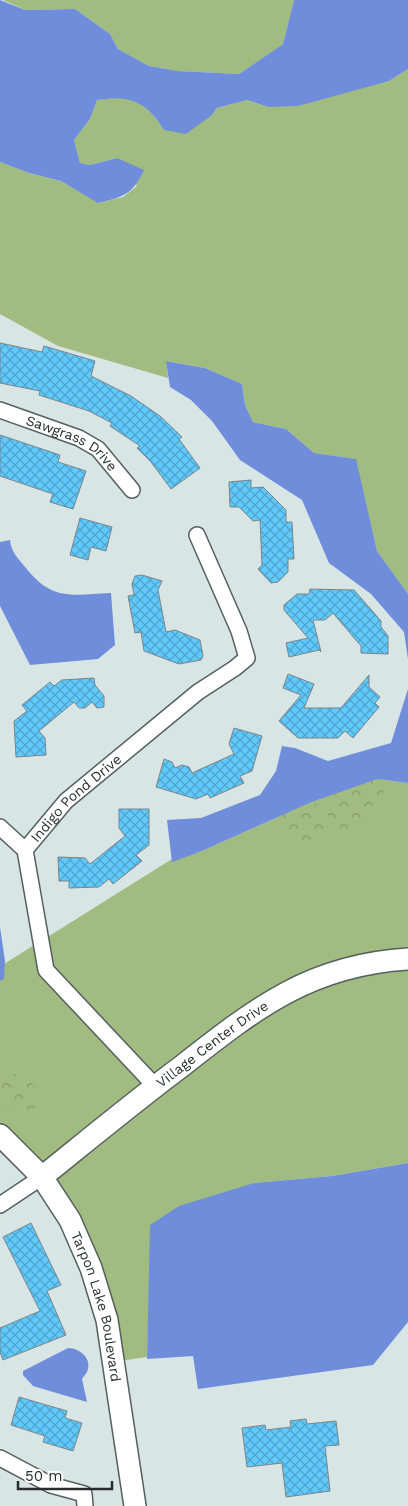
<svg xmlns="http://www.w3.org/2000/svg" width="408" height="1506" font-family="'Work Sans',sans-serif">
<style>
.grass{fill:#a1bc80}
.forest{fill:url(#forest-crowns)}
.water{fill:#6f8dda}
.building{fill:url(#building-cross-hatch);stroke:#7a8489}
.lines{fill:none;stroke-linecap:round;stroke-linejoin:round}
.street-casing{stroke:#545f5f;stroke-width:18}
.secondary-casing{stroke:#545f5f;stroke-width:24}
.street{stroke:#fff;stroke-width:15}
.secondary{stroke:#fff;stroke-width:21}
.labels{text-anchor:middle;stroke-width:5;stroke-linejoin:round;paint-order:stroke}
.street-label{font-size:14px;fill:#272c2c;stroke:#fff}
</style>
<defs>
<pattern id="forest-crowns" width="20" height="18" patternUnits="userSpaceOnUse" patternTransform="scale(1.25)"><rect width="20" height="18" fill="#a1bc80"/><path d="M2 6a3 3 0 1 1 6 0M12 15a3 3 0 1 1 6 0" fill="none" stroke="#839969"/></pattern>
<pattern id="building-cross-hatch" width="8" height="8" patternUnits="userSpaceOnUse" patternTransform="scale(1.25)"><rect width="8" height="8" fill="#61cafc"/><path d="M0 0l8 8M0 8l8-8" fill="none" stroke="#50a4cc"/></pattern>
</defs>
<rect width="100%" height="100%" fill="#d8e5e5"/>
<g class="grass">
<polygon points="3,0 294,0 283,44 239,74 178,71 149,66 118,49 110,34 75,9 25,10"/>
<path d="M408 69V594L377 551 355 459 314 453 286 429 253 422 245 405 242 384 205 368 167 361 168 378 58 346 0 314V162L29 173 61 181 99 203 123 197 137 186 117 158 90 165 80 163 74 140 90 119 97 100C132 95 145 100 164 130L212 115 217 108 247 100 268 107 389 81Z"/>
<polygon points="377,779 408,783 408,952 362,957 156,1077 52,966 46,938 172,859 172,861 202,851 309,803"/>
<polygon points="34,945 145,1085 44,1166 0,1126 0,981 4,979 4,964"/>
<polygon points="408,966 408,1163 332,1176 254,1183 151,1225 147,1357 119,1361 69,1201 54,1176 258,1017 322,983"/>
</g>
<g class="forest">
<path d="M377 775C384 784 385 794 382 804L376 803 368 809 361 806C367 820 365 819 361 833L346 839 329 817 321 797Z"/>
<polygon points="315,800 320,814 325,820 323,831 318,840 312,844 306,843 299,837 295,837 289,832 288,827 285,825 278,815"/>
<path d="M0 1068C17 1076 45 1080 37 1106 26 1116 11 1109 0 1102Z"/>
</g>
<g class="water">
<path d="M0 0 25 10 75 9 110 34 118 49 149 66 178 71 239 74 283 44 294 0H408V69L389 81 298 106 268 107 247 100 217 108 212 115 186 134 164 130C146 101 131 95 97 100L90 119 74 140 80 163 90 165 117 158 144 170C133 194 124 197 98 203L61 181 29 173 0 162Z"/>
<polygon points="166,361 205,368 242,384 245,405 253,422 286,429 314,453 356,459 377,551 408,594 408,659 404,632 371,594 329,563 302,500 240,460 212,421 191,400 170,387"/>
<path d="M10 540C11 552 18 558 25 567 52 601 70 595 111 593L115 645 98 659 30 665 0 606V542Z"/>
<polygon points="408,689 408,783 377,779 309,803 202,851 172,862 167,820 201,818 260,795 276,771 282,746 295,748 328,761 391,743"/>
<polygon points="0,927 5,961 4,979 0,981"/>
<polygon points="408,1163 408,1322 373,1365 198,1389 193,1356 147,1359 150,1225 179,1206 254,1183 332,1176"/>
<path d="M68 1348C80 1348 93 1359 87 1372 85 1375 83 1377 82 1379L87 1402 33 1386 23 1375V1371Z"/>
</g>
<g class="building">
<polygon points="0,343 42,352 44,346 95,361 91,376 131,396 160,416 182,437 179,439 200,468 171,489 151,462 137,448 140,446 110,426 112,423 89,411 39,395 40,391 0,383"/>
<polygon points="0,435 60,455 58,462 86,471 73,509 50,502 53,494 0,476"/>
<polygon points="251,480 251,488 263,487 286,510 286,522 292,522 294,559 288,559 288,572 278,582 271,583 258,569 262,565 260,520 253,521 239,507 230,507 229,482"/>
<polygon points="80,518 112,527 106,551 91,547 88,560 70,555"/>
<polygon points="142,575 162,581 158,590 166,632 175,630 200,640 203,656 201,660 179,664 144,651 141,632 135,633 128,596 134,595 132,584 135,576"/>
<polygon points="310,589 354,590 381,621 381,627 388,636 388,654 361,653 361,646 333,613 325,620 313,620 321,652 319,650 289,657 286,643 308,638 284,610 284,605 297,594 309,594"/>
<polygon points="288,674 314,684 304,708 341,708 369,675 369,687 380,697 375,703 379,707 353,738 345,731 338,738 298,738 279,721 301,695 283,688"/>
<polygon points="94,678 95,685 104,696 104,707 97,708 92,702 85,708 79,708 74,702 39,731 45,738 46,755 16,757 14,721 27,711 22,705 50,682 54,686 62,680"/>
<polygon points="234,728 262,736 252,771 240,776 244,783 210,798 208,794 196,799 156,787 164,759 172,762 175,768 182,765 189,767 192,773 234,754 229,744"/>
<polygon points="119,809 149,809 149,845 136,855 142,861 113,884 109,879 99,887 69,888 69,881 59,881 58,857 85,858 90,864 125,836 119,828"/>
<polygon points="31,1223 61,1285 47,1291 66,1335 3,1360 0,1352 0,1328 40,1311 3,1237"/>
<polygon points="19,1397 67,1411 65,1418 82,1423 73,1451 43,1442 45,1436 11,1425"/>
<polygon points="306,1419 307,1424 336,1421 339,1445 325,1446 330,1491 286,1497 282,1463 247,1467 242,1428 265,1425 266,1430 291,1427 290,1421"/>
</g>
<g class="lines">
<g class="street-casing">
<g id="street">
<path id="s1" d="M0 410 79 438 98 449 132 490"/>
<polyline points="0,827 25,850"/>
<path id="s2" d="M155 1086 46 970 25 850 66 801 198 692 235 668 247 658 239 631 197 535"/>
<polyline points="0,1205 42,1177"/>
<polyline points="0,1458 51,1485 84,1494 85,1506"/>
</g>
</g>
<g class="secondary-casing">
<g id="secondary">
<path id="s3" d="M0 1135 42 1177 70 1220 91 1268 107 1320 135 1506"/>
<path id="s4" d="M42 1177C88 1140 134 1102 182 1066 256 1008 310 965 408 959"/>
</g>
</g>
<use href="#street" class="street"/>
<use href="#secondary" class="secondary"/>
</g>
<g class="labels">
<g class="street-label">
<text dy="5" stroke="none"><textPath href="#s1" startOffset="80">Sawgrass Drive</textPath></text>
<text dy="5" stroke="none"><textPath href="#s2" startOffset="354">Indigo Pond Drive</textPath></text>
<text dy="5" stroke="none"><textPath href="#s4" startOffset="216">Village Center Drive</textPath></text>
<text dy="5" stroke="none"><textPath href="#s3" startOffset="202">Tarpon Lake Boulevard</textPath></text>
</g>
</g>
<path d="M18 1481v8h94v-8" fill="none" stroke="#272c2c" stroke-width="2.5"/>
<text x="25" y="1481" font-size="15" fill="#272c2c" stroke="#ffffff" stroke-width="4" paint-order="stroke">50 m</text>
</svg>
